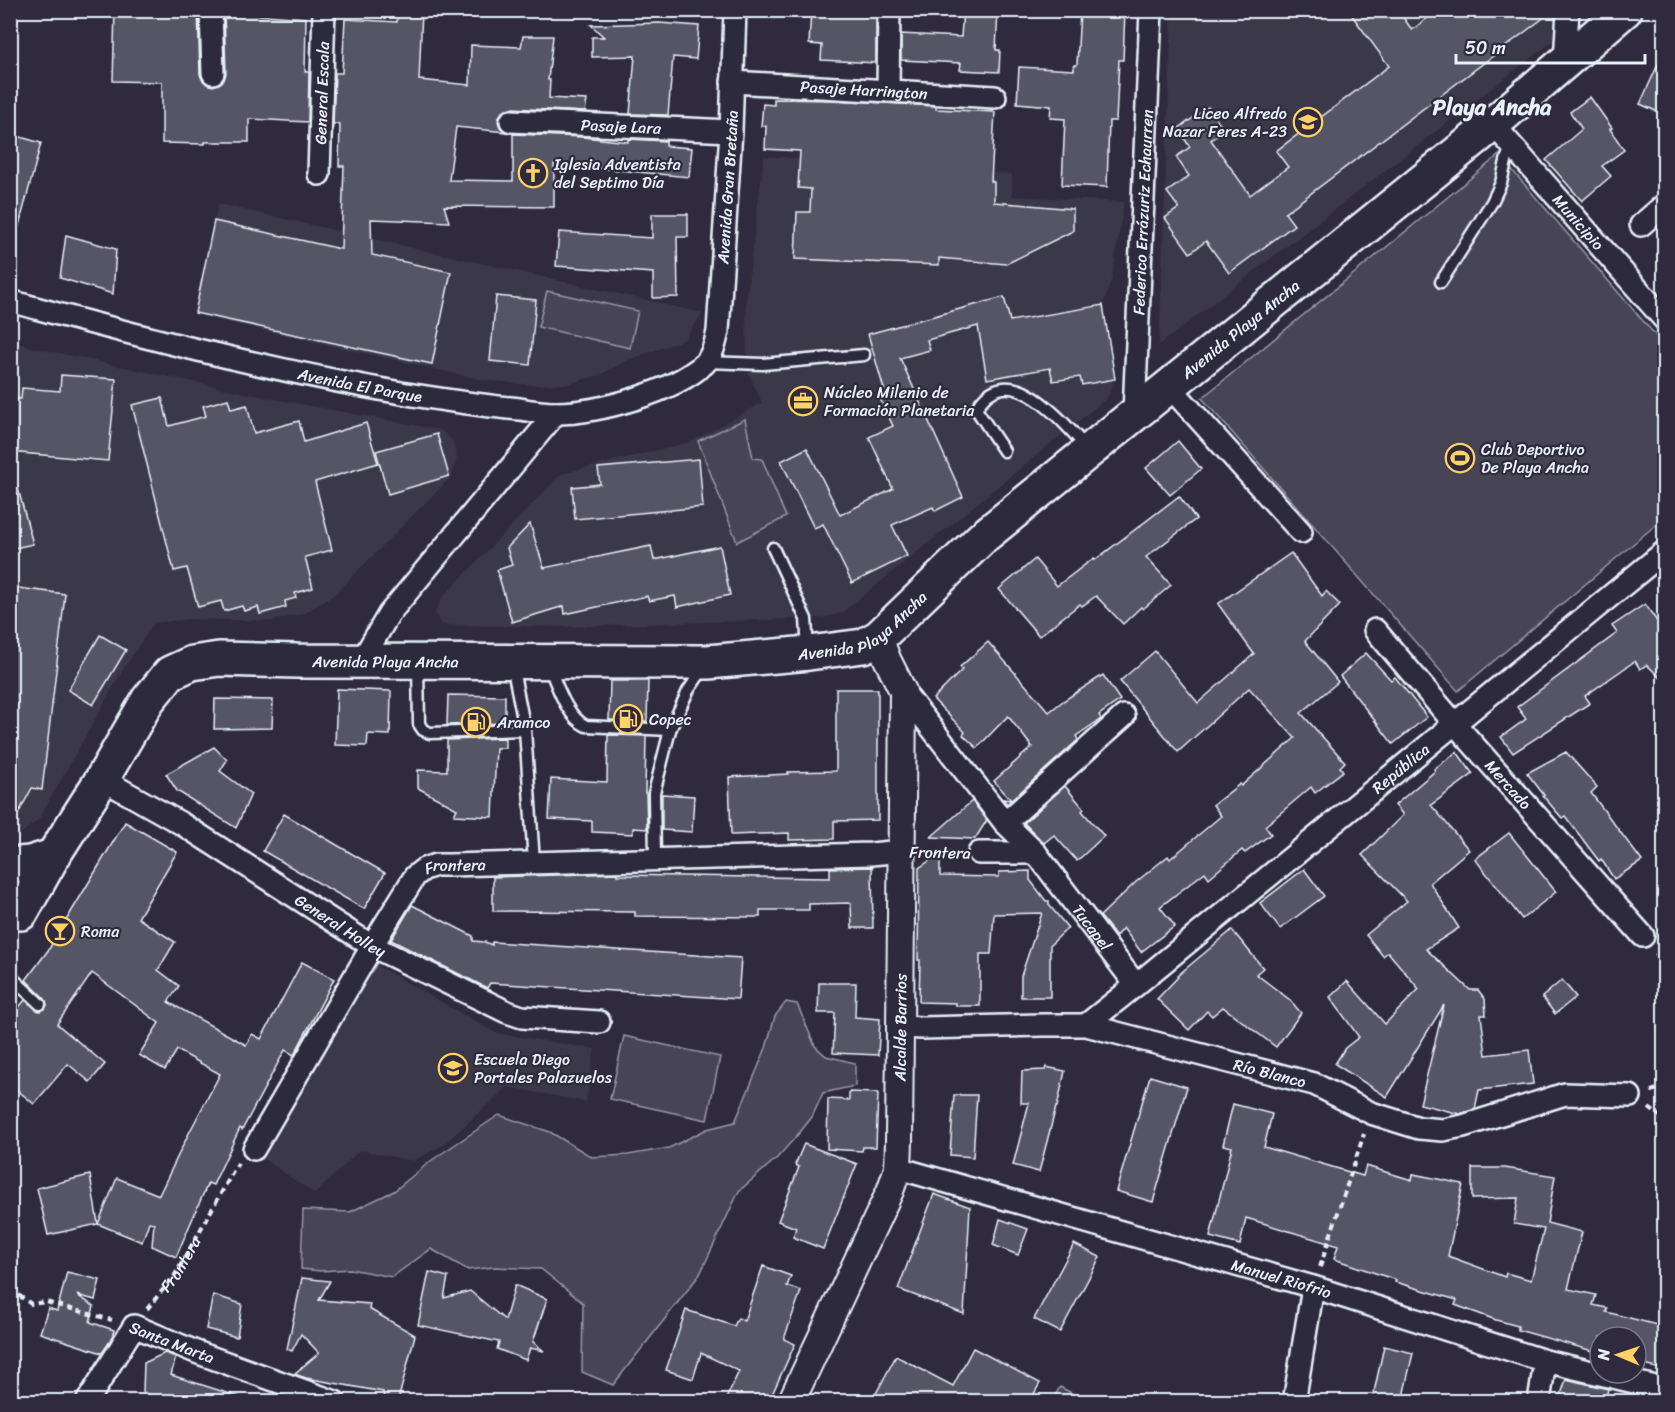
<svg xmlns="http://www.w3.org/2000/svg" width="1675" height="1412" font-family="Sriracha,sans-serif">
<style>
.built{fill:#3b3749}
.green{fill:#464455;stroke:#979aa6;stroke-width:1.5}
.building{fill:#575565;stroke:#e8f1f8;stroke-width:1.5}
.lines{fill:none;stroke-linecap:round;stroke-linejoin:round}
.service-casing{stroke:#e8f1f8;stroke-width:15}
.minor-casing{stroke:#e8f1f8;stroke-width:26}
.tertiary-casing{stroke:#e8f1f8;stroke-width:30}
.primary-casing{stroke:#e8f1f8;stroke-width:38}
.path{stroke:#e8f1f8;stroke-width:4;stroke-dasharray:6 4.5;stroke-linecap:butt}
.service{stroke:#2f2a3d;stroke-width:10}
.minor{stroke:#2f2a3d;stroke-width:21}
.tertiary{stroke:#2f2a3d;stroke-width:26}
.primary{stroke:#2f2a3d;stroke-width:33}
.labels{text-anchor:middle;stroke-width:4.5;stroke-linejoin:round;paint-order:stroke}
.street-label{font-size:16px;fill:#e8f1f8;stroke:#2f2a3d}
.poi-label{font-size:16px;fill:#e8f1f8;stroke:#2f2a3d;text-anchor:start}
.district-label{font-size:22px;font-weight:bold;fill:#e8f1f8;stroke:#2f2a3d}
</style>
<rect width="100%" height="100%" fill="#2f2a3d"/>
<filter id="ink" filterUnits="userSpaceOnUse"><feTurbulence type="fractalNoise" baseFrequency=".0167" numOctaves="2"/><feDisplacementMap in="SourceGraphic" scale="12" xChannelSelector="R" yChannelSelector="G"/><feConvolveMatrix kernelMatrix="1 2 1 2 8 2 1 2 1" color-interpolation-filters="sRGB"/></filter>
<g filter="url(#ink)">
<g class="built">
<polygon points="1172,11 1555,11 1553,41 1159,345"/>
<polygon points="764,156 1012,174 1012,196 1124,202 1112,279 1103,305 1115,379 1107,398 842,613 823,618 562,627 442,625 435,613 441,599 561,474 690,442 762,403 747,370 746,299"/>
<polygon points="218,204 703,313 684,340 628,360 600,375 568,384 531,385 483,380 195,315"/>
<polygon points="11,341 35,348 274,399 441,430 453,441 457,458 451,477 335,594 305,613 272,621 190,619 154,623 124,668 39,819 16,838 11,839"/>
<polygon points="376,965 496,1033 595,1049 586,1102 508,1087 443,1145 413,1161 360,1150 315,1194 262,1158"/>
</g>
<g class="green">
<polygon points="1499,155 1664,345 1664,518 1458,691 1202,398"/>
<polygon points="547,291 638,311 630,348 538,327"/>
<polygon points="745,419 753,458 762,459 786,517 737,542 698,441"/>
<polygon points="786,1002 797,1004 815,1046 826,1056 855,1063 855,1086 823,1093 812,1117 801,1131 777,1158 739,1191 700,1274 613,1385 582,1372 583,1303 541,1269 494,1267 468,1270 431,1249 392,1277 350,1269 321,1271 301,1269 303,1210 350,1212 394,1191 432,1160 499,1115 550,1132 592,1157 628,1155 669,1148 707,1129 735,1122 766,1048 775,1016"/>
<polygon points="624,1036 720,1057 707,1120 610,1099"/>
<polygon points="1060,1387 1087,1401 1052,1401"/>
</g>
<g class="building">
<polygon points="115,10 198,10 200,74 202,79 207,84 213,86 220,83 224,80 226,73 224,12 306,18 305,72 309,72 308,122 249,119 249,142 205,142 205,144 162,143 162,82 113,81"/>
<polygon points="397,10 422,10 419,80 470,85 471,45 521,47 523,36 553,36 548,80 550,80 549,98 587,100 585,112 512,108 506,109 500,115 498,121 500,127 506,132 456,127 449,180 513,181 513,134 583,137 628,142 628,139 666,141 666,146 692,148 689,177 554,164 554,207 444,206 449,222 371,219 372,255 451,272 432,364 195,313 214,221 341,249 344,166 339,166 340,124 333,124 335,73 342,73 345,19 397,22"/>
<polygon points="811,10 876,10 876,63 821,60 822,45 809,44"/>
<polygon points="963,10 998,10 996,50 1000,50 999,72 960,70 961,63 901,60 901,34 961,37"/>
<polygon points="1080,10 1125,10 1123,60 1119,60 1116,121 1109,121 1107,187 1062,185 1065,119 1050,118 1051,106 1017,103 1019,67 1074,70 1074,65 1077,65"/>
<polygon points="1348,10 1398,10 1412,30 1438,10 1554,10 1285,213 1294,225 1229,273 1206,241 1190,253 1165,218 1179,208 1167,192 1189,176 1176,157 1190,147 1178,129 1208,107 1224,130 1211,140 1250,195 1288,167 1276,151 1389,66"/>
<polygon points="659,23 699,26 696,59 673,57 668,115 630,114 635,56 592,57 592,37 604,37 591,25"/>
<polygon points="1665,49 1665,115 1640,104"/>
<polygon points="1590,97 1612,128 1610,129 1624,150 1602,166 1611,176 1582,201 1546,160 1582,129 1570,112"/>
<polygon points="774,99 832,100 936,106 936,109 995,112 991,181 994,182 994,202 1073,209 1073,231 1006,264 939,258 939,265 795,259 797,212 810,212 811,189 798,188 800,151 765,149 766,126 761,126 763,104 774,105"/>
<polygon points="10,134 41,143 17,233 10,232"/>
<polygon points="652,214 688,214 688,237 677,237 678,297 653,298 653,273 556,266 559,232 652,238"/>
<polygon points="66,235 116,249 113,294 60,278"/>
<polygon points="496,296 536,300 530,365 490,361"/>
<polygon points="1004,297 1010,321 1103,305 1115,379 1082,385 1080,377 1053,381 1050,368 987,379 978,326 927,340 930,350 900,358 963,497 935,511 933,507 892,525 907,556 852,583 823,524 814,528 781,461 807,448 840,515 893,489 869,437 893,426 880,399 886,396 868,334"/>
<polygon points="61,375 116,379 108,461 10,452 10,398 21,399 22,388 60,391"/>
<polygon points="162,398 169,426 206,416 203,406 228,399 231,409 247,405 254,433 299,421 304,442 366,423 378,463 315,482 332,550 305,557 313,588 295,593 296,598 285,601 286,607 260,614 258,607 244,611 242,606 224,611 221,601 198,607 187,568 174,571 132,405"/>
<polygon points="437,434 449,476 388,494 376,451"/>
<polygon points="1178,441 1201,469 1170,495 1146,468"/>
<polygon points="699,459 703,507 575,519 572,487 600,484 598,468"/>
<polygon points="17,485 33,544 10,549 10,486"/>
<polygon points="1179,496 1196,519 1146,557 1171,585 1143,609 1141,607 1123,624 1096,596 1082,606 1080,604 1039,636 999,589 1035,559 1057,586 1094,558 1095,560"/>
<polygon points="530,524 544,568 651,546 654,560 720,546 730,595 677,607 675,596 649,601 647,596 565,614 564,606 512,622 497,570 512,565 507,548"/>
<polygon points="1291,553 1322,596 1326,591 1340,605 1305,641 1338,682 1301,713 1345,762 1340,767 1343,771 1315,793 1311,787 1265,826 1271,834 1245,853 1242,850 1209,878 1205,872 1160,907 1175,926 1141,952 1123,928 1116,936 1100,916 1136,882 1168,856 1170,859 1221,816 1213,805 1240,784 1241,786 1295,738 1249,688 1178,752 1120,681 1155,651 1198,703 1254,654 1218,604"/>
<polygon points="10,587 65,594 42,790 32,788 10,829"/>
<polygon points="1645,604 1665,633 1665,682 1647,665 1640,669 1635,661 1585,696 1590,703 1513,753 1501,737 1526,719 1517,707 1617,633 1612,626"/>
<polygon points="100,635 126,650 93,705 68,690"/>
<polygon points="988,642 1049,712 1063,701 1103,675 1120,700 1099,715 1101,719 1076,736 1078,740 1007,804 1003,799 1011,800 994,781 1032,747 1008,716 977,748 963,735 965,732 933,699 962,670 960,667"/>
<polygon points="1366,653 1391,680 1395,677 1427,717 1393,744 1340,676"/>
<polygon points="610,681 648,681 647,721 609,720"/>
<polygon points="337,689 391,691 390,735 368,734 367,746 335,745"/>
<polygon points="836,689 878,689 878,820 834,821 834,839 789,840 789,833 731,835 729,777 788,774 788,772 836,771"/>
<polygon points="448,695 505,696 505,723 447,725"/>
<polygon points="215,699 273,700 272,728 214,729"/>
<polygon points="608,735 646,736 645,793 646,793 647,829 633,828 633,834 592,832 592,821 549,819 551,779 607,782"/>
<polygon points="505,738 505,748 496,748 493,817 454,815 457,809 418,788 418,770 447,771 447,740"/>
<polygon points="214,747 227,760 220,771 251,794 236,828 177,791 166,774"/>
<polygon points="1457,752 1473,774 1431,805 1469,850 1430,883 1459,928 1426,949 1470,990 1478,990 1485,999 1486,1015 1481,1015 1486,1055 1529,1050 1533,1084 1479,1090 1475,1109 1460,1114 1420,1104 1444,1005 1387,1097 1335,1064 1345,1048 1359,1037 1330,997 1347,981 1385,1024 1419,989 1388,952 1383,956 1366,935 1407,901 1362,855 1403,815 1395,805 1435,771 1434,769"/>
<polygon points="1566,752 1597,787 1591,793 1642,861 1614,879 1601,859 1599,861 1565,816 1562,818 1543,796 1544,795 1527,773"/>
<polygon points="1065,786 1084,809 1082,811 1104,836 1077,861 1054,835 1044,843 1024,823"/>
<polygon points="662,794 694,796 692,832 662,830"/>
<polygon points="972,801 987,820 975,839 931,837"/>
<polygon points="284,814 385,873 364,909 263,851"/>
<polygon points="125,822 177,852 138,918 175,942 158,970 179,986 168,1002 246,1045 252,1034 261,1039 302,962 334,979 294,1055 285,1050 242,1130 240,1128 213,1185 208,1183 176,1257 152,1246 154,1223 149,1222 142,1242 98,1224 117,1178 159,1195 188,1135 220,1074 177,1050 165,1070 139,1055 159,1023 92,973 57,1024 105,1064 90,1082 68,1064 34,1104 10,1084 10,1018 25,1000 39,1011 45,1009 47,1005 45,999 26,980 49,949"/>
<polygon points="1509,833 1556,892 1522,919 1475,859"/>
<polygon points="940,854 940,876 999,877 999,872 1030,871 1030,880 1046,901 1049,901 1049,905 1068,928 1050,945 1050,997 1021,997 1021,976 1042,913 994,914 991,954 980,954 980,1006 956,1006 956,1003 919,1002 920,960 918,960 919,868"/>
<polygon points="872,867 873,928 852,928 851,903 809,904 809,910 760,910 760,917 635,916 635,912 493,911 493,877 617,873 617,875 830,878 830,868"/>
<polygon points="1304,869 1324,896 1280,929 1260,903"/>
<polygon points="412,905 473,936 473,941 485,942 492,945 492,942 741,958 738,999 490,983 487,988 391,940"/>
<polygon points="1232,930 1263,968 1256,974 1290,1000 1301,1013 1276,1047 1223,1007 1212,1016 1207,1011 1189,1030 1157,999 1178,977 1177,976"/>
<polygon points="1562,980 1576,997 1555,1014 1542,997"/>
<polygon points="819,983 856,983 855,1017 880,1019 878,1055 833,1053 835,1013 818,1013"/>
<polygon points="1046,1067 1065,1071 1057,1107 1056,1107 1039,1172 1013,1165 1029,1103 1021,1103 1022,1071 1045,1070"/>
<polygon points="1150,1076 1187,1087 1153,1202 1116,1191"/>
<polygon points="849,1092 878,1093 876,1147 863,1147 862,1151 827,1149 828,1099 849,1100"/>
<polygon points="954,1095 977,1095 973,1157 950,1155"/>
<polygon points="1233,1104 1272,1114 1264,1147 1363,1176 1366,1166 1412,1180 1413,1174 1463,1184 1448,1256 1505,1277 1506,1273 1531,1280 1544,1229 1514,1224 1518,1198 1472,1199 1472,1168 1505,1168 1555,1176 1547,1223 1582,1232 1568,1289 1596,1295 1593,1305 1607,1308 1606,1312 1665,1327 1665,1370 1636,1363 1636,1337 1600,1337 1600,1353 1518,1330 1518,1326 1496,1320 1455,1305 1457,1300 1395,1282 1396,1280 1334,1259 1338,1246 1246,1218 1240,1245 1210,1237 1232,1147 1223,1145"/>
<polygon points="804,1144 857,1164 823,1249 793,1237 796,1228 778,1221 799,1167 795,1165"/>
<polygon points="90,1175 98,1224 48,1235 37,1188"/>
<polygon points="934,1194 970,1207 964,1314 898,1289"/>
<polygon points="1000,1219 1028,1229 1018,1255 993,1245"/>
<polygon points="1074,1244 1100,1257 1060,1332 1034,1319"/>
<polygon points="763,1266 791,1276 787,1286 801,1291 784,1339 795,1344 769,1401 725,1401 739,1371 701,1353 693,1379 666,1370 686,1310 734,1326 738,1318 744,1321"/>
<polygon points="67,1272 100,1280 95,1300 77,1295 94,1306 90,1322 114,1330 111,1340 102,1353 40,1333 48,1308 57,1311"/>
<polygon points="429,1272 448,1277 444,1298 470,1291 505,1320 515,1285 547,1299 533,1342 544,1351 530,1348 526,1360 497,1349 499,1342 418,1325"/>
<polygon points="302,1278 330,1281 319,1300 370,1304 369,1309 415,1335 398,1401 384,1401 383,1392 306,1378 294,1374 319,1353 301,1334 292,1351 287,1349"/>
<polygon points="213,1295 242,1304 237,1337 206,1329"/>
<polygon points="1384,1346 1413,1353 1402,1401 1392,1401 1373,1397"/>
<polygon points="973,1348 1040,1383 1030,1401 872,1401 896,1356 953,1386"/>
<polygon points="165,1353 176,1357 171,1375 240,1397 240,1401 159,1401 143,1392 144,1363"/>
<polygon points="1566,1379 1608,1389 1605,1401 1559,1401"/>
</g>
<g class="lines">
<g class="service-casing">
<g id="service">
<polyline points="1441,282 1492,202 1501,183 1507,157 1512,147"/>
<polyline points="706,362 763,364 864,355"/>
<path d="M1004 451 976 409C1008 354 1061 420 1087 448"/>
<polyline points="773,548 806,619 808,650"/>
<polyline points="418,665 419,724 423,730 430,733 525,730 512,664"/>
<path d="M549 667C558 687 566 716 586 726L670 730 688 691 705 666"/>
<polyline points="525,730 534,862"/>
<polyline points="655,859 654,793 670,730"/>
<polyline points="10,976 40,1004"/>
</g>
</g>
<g class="minor-casing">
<g id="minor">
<polyline points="211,10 213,73"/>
<polyline points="1565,62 1568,10"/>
<path id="s2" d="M732 82 995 97"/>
<polyline points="888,91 889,10"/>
<path id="s3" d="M511 121 731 131"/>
<path id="s4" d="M1493 124 1664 319"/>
<path id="s5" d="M319 174 324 10"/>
<polyline points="1641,225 1664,205"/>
<path id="s6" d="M10 301C141 337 274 371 407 394 445 400 482 406 520 409 531 411 544 413 556 413 598 413 673 392 704 364 712 357 716 341 718 331L731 131 735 10"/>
<polyline points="1170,387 1301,532"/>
<path id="s7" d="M1134 414 1151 10"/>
<path id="s8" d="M1375 630 1455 724 1643 936"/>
<polyline points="362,660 389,614 556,413"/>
<path id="s9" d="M903 691 1005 823 1036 853 1136 985 1086 1025"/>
<path id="s10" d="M102 779 182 824 372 946 507 1012 522 1017 599 1022"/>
<polyline points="1005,823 1124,716"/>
<polyline points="979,853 1036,853"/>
<path id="s11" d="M1136 985 1664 552"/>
<path id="s12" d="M901 1027 922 1028 1042 1025H1086L1314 1084 1371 1113 1419 1128 1443 1130 1463 1126 1565 1094 1630 1096"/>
<path id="s13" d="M254 1149 384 926 415 876 424 869 436 865H449L871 854 902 851"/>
<path id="s14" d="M898 1168 1313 1287 1545 1361 1664 1389"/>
<polyline points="87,1402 134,1326 196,1352 335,1402"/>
<polyline points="1294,1402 1313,1287"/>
<polyline points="1539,1402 1545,1361"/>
</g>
</g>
<g class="tertiary-casing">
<g id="tertiary">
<path id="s15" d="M791 1402 890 1191 898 1168 899 1142 903 691 887 659 879 637"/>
</g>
</g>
<g class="primary-casing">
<g id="primary">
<polyline points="10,865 30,863 53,856"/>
<path id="s16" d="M10 911 21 913 53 856 102 779 148 700 170 673 192 663 219 659 297 661 708 662 809 653 863 646 879 637 983 537 1493 124 1625 10"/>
</g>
</g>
<g class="path">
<polyline points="927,852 958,853"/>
<polyline points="1656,953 1664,964"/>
<polyline points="1651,1091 1664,1087"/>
<polyline points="1649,1108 1664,1119"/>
<polyline points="1320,1267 1364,1134"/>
<polyline points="10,1289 31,1304 46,1302 112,1320"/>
<path id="s1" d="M147 1309 175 1275 238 1163"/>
</g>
<use href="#service" class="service"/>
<use href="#minor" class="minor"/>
<use href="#tertiary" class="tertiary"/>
<use href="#primary" class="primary"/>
</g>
</g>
<defs>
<g id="school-ring" transform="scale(1.5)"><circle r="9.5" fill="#2f2a3d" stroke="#ffd166" stroke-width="1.5"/><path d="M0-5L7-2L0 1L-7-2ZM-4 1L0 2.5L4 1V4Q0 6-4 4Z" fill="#ffd166"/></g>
<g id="church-ring" transform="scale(1.5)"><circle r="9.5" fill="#2f2a3d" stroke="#ffd166" stroke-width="1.5"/><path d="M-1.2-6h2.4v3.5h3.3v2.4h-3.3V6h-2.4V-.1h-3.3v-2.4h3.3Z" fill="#ffd166"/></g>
<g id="office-ring" transform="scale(1.5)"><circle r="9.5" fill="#2f2a3d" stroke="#ffd166" stroke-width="1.5"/><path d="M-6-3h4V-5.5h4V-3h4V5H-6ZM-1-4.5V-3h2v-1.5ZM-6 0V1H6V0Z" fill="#ffd166"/></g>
<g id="stadium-ring" transform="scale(1.5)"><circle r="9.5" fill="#2f2a3d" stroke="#ffd166" stroke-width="1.5"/><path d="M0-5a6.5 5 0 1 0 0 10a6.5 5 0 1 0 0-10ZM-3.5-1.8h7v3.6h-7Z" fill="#ffd166"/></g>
<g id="fuel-ring" transform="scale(1.5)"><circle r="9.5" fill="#2f2a3d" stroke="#ffd166" stroke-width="1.5"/><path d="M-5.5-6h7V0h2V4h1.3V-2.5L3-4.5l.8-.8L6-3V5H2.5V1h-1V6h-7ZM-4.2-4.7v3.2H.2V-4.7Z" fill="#ffd166"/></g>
<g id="bar-ring" transform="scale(1.5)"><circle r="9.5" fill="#2f2a3d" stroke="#ffd166" stroke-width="1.5"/><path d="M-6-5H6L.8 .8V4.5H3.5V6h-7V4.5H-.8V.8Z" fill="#ffd166"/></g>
</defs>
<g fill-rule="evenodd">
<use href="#school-ring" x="1308" y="122"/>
<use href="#church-ring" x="533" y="173"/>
<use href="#office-ring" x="803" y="401"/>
<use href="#stadium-ring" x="1460" y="458"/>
<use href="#fuel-ring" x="628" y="719"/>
<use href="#fuel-ring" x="476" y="722"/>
<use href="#bar-ring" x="60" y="931"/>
<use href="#school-ring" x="453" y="1068"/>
</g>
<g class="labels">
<g class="street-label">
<text dy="6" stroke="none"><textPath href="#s2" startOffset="132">Pasaje Harrington</textPath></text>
<text dy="6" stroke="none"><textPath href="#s5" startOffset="81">General Escala</textPath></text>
<text dy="6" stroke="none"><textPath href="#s3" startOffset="110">Pasaje Lara</textPath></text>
<text dy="6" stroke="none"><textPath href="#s6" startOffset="897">Avenida Gran Bretaña</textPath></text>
<text dy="6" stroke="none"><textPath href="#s7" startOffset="202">Federico Errázuriz Echaurren</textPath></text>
<text dy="6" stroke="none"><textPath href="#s4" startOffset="130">Municipio</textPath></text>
<text dy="6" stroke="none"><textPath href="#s16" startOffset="1484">Avenida Playa Ancha</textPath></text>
<text dy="6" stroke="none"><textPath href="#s6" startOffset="360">Avenida El Parque</textPath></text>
<text dy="6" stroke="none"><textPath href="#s16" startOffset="998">Avenida Playa Ancha</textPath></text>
<text dy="6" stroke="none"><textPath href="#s16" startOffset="512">Avenida Playa Ancha</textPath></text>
<text dy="6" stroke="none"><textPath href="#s11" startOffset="342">República</textPath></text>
<text dy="6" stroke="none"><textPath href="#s8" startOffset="204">Mercado</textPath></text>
<text transform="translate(940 852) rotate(1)" y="6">Frontera</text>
<text dy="6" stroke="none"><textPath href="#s13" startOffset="360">Frontera</textPath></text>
<text dy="6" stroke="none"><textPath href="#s10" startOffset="280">General Holley</textPath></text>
<text dy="6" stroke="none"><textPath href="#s9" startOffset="303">Tucapel</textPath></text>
<text dy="6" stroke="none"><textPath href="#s15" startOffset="398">Alcalde Barrios</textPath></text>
<text dy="6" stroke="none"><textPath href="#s12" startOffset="375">Río Blanco</textPath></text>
<text dy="6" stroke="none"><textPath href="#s1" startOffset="56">Frontera</textPath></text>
<text dy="6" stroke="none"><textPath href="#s14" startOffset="399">Manuel Riofrio</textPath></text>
<text transform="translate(172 1342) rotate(21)" y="6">Santa Marta</text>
</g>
<g class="poi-label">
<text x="1287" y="119" text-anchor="end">Liceo Alfredo<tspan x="1287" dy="18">Nazar Feres A-23</tspan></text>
<text x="554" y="170">Iglesia Adventista<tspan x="554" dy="18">del Septimo Día</tspan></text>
<text x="824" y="398">Núcleo Milenio de<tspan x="824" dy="18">Formación Planetaria</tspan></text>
<text x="1481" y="455">Club Deportivo<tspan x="1481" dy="18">De Playa Ancha</tspan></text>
<text x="649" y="725">Copec</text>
<text x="497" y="728">Aramco</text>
<text x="81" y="937">Roma</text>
<text x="474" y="1065">Escuela Diego<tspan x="474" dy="18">Portales Palazuelos</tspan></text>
</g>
<g class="district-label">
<text x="1492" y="115">Playa Ancha</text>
</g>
</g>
<rect width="1675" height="1412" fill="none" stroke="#2f2a3d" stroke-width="36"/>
<rect x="18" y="18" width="1639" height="1376" fill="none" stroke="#e8f1f8" stroke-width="2" filter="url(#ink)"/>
<g transform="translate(1618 1355) rotate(272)"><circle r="28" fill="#2f2a3d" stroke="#797a88" stroke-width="1.5"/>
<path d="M0-4.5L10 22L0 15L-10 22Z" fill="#ffd166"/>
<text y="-9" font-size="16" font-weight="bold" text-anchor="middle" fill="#e8f1f8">N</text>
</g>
<path d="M1456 54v9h189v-9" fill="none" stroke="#e8f1f8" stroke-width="3"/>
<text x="1465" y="54" font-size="18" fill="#e8f1f8" stroke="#2f2a3d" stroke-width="4.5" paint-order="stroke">50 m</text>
</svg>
